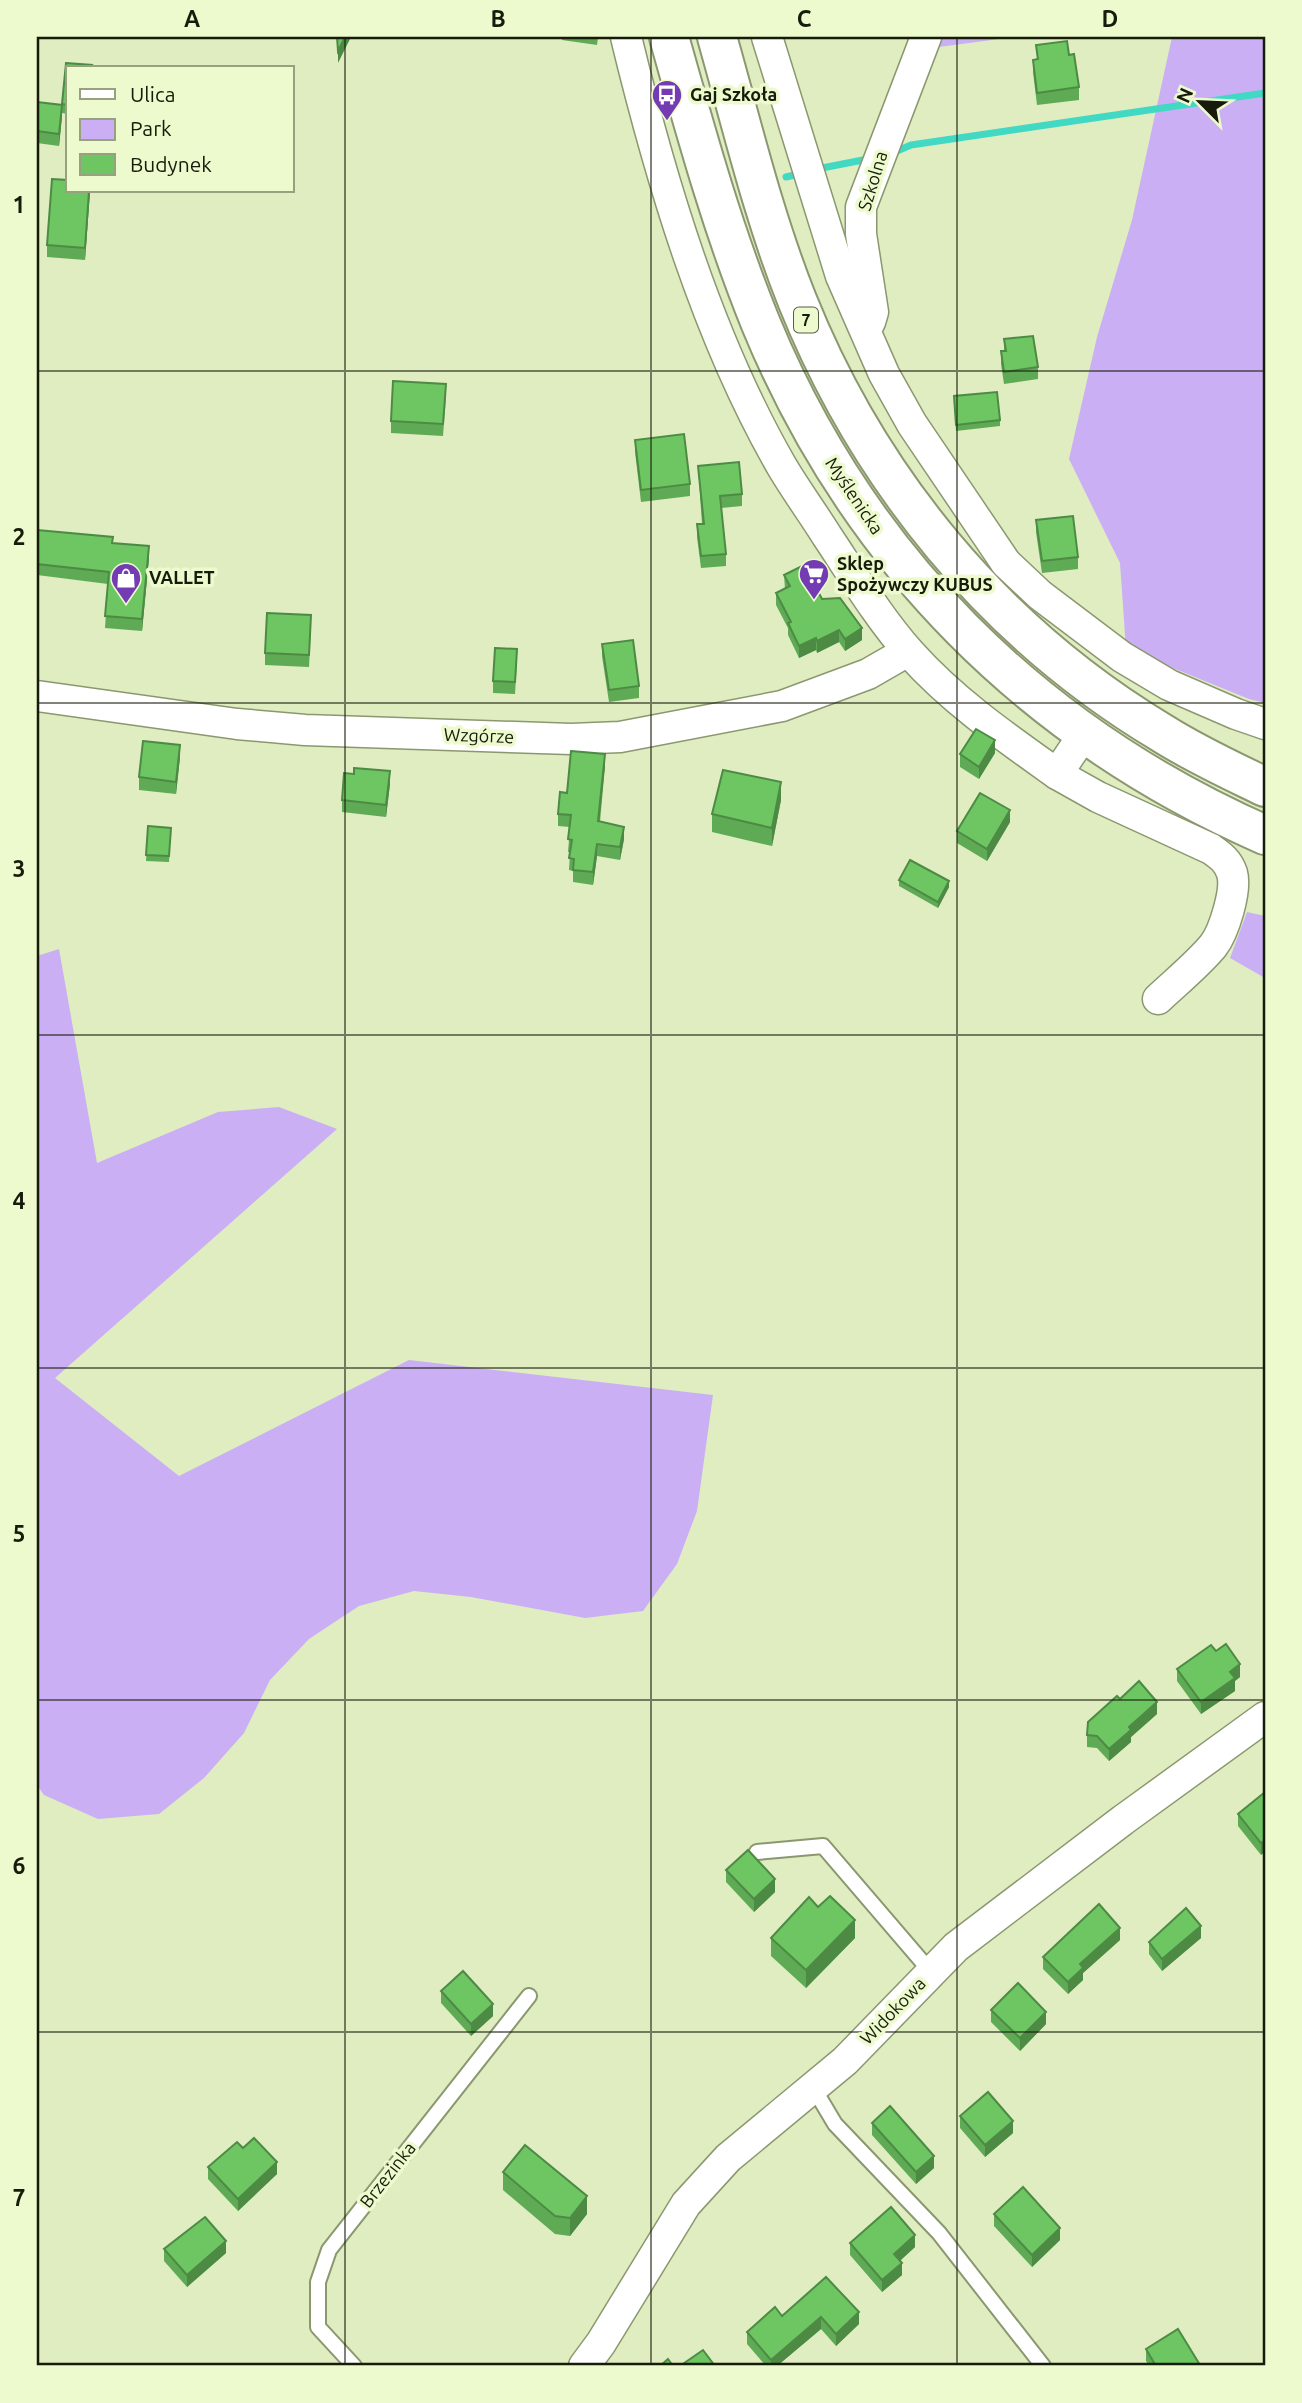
<svg xmlns="http://www.w3.org/2000/svg" width="1302" height="2403" font-family="Ubuntu,sans-serif">
<style>
.green{fill:#caaff5}
.lines{fill:none;stroke-linecap:round;stroke-linejoin:round}
.stream{stroke:#41d9c4;stroke-width:7}
.lane-casing{stroke:#8b986f;stroke-width:18}
.street-casing{stroke:#8b986f;stroke-width:33}
.highway-casing{stroke:#8b986f;stroke-width:42}
.lane{stroke:#fff;stroke-width:14}
.street{stroke:#fff;stroke-width:30}
.highway{stroke:#fff;stroke-width:38}
.wall{fill:#5faa55}
.shaded-wall{fill:#4d8b45}
.building{fill:#6ec663;stroke:#4d8b45;stroke-width:2}
.grid{fill:none;stroke:#171b0b;stroke-width:2;stroke-opacity:0.55}
.labels{text-anchor:middle;stroke-width:7;stroke-linejoin:round;paint-order:stroke}
.shield{fill:#ecfacd;stroke:#575e45;stroke-width:2}
.shield-label{font-size:16px;font-weight:bold;fill:#171b0b}
.poi-label{font-size:18px;font-weight:bold;fill:#171b0b;stroke:#ecfacd;text-anchor:start}
.street-label{font-size:18px;fill:#171b0b;stroke:#ecfacd}
.neatline{fill:none;stroke:#171b0b;stroke-width:2.5}
.grid-label{font-size:23px;text-anchor:middle;font-weight:bold;fill:#171b0b}
</style>
<rect width="100%" height="100%" fill="#dfedc1"/>
<g class="green">
<polygon points="942,37 1014,37 939,47"/>
<polygon points="1172,37 1265,37 1265,703 1249,699 1126,649 1120,563 1069,459 1097,337 1132,220"/>
<polygon points="1247,912 1265,916 1265,978 1230,958"/>
<polygon points="59,949 97,1163 218,1112 279,1107 337,1129 55,1378 179,1476 409,1360 713,1395 697,1511 677,1564 643,1611 585,1618 471,1597 414,1591 359,1606 309,1639 270,1680 244,1733 204,1778 159,1814 98,1819 44,1795 37,1785 37,956"/>
</g>
<g class="lines">
<g class="stream">
<polyline points="890,154 911,145 1265,93"/>
<polyline points="817,169 868,159"/>
<polyline points="786,177 799,174"/>
</g>
<g class="lane-casing">
<g id="lane">
<polyline points="757,1852 823,1846 931,1972"/>
<polyline points="813,2087 835,2124 939,2233 1043,2366"/>
<polyline points="354,2366 318,2327 318,2282 329,2250 529,1996"/>
</g>
</g>
<g class="street-casing">
<g id="street">
<path d="M626 37C661 181 707 336 781 465 795 489 812 512 827 536 853 575 879 618 910 653 953 701 1005 737 1057 774L1084 734"/>
<polyline points="767,37 841,276 884,374 912,424 1006,563 1040,595 1122,657 1169,685 1236,714 1265,724"/>
<polyline points="866,325 870,322 873,312 861,234 861,207 926,37"/>
<polyline points="37,696 237,724 305,730 571,739 620,737 782,706 868,674 908,651"/>
<path d="M1057 774 1098 797 1211 849C1221 856 1228 861 1232 873 1237 890 1224 932 1213 946 1197 965 1176 982 1158 999"/>
<polyline points="584,2366 601,2343 686,2204 728,2158 845,2061 956,1947 1123,1820 1265,1717"/>
</g>
</g>
<g class="highway-casing">
<g id="highway">
<path d="M669 37C696 133 723 231 761 324 858 559 1033 733 1265 835"/>
<path d="M717 37C742 125 763 215 797 300 869 480 995 633 1162 733 1195 754 1230 770 1265 787"/>
</g>
</g>
<use href="#lane" class="lane"/>
<use href="#street" class="street"/>
<use href="#highway" class="highway"/>
</g>
<g class="wall">
<polygon points="562,37 598,37 597,45 562,40"/>
<polygon points="1036,45 1069,55 1079,87 1079,100 1037,105 1033,72 1033,60 1037,59"/>
<polygon points="68,68 68,114 62,113 59,146 37,143 37,102 62,105"/>
<polygon points="90,191 85,260 47,257 47,245"/>
<polygon points="1004,339 1038,367 1038,379 1004,384 1001,364 1001,351 1004,351"/>
<polygon points="446,396 443,436 391,433 391,421"/>
<polygon points="954,396 1000,420 1000,426 956,431"/>
<polygon points="635,440 690,484 690,496 641,502 635,452"/>
<polygon points="698,466 742,494 742,506 721,508 726,554 726,566 701,568 697,537 697,524 702,524"/>
<polygon points="1036,520 1078,557 1078,569 1042,573 1036,532"/>
<polygon points="37,530 113,543 149,558 142,631 105,628 108,584 37,575"/>
<polygon points="784,575 822,599 862,640 845,651 839,642 817,653 816,650 799,658 788,635 788,628 776,605 776,593 785,589"/>
<polygon points="311,627 309,667 265,665 265,653"/>
<polygon points="602,644 639,686 639,698 609,702 602,656"/>
<polygon points="517,662 515,694 493,693 493,681"/>
<polygon points="995,753 979,779 960,767 960,754"/>
<polygon points="180,757 176,794 139,790 139,777"/>
<polygon points="605,766 600,822 624,839 620,860 597,856 593,885 573,882 573,871 569,870 570,852 568,852 570,827 558,826 558,814 567,793"/>
<polygon points="390,784 386,817 342,812 342,800"/>
<polygon points="781,800 772,846 712,832 712,814"/>
<polygon points="1010,822 987,861 957,843 957,831"/>
<polygon points="148,826 171,828 169,862 146,861"/>
<polygon points="899,880 949,887 938,908 899,886"/>
<polygon points="1265,1620 1265,1636 1263,1633 1263,1621"/>
<polygon points="1216,1651 1240,1677 1235,1681 1235,1691 1201,1714 1177,1681 1177,1669"/>
<polygon points="1120,1699 1157,1714 1131,1737 1131,1742 1109,1761 1097,1748 1087,1747 1087,1735"/>
<polygon points="1265,1792 1261,1855 1238,1826 1238,1814"/>
<polygon points="726,1870 775,1892 754,1912 726,1882"/>
<polygon points="818,1907 855,1938 806,1988 771,1956 771,1938"/>
<polygon points="1201,1938 1162,1971 1149,1954 1149,1942"/>
<polygon points="1120,1940 1083,1973 1083,1980 1068,1994 1043,1969 1043,1957"/>
<polygon points="441,1991 493,2016 471,2036 441,2003"/>
<polygon points="991,2010 1046,2024 1020,2051 991,2022"/>
<polygon points="960,2116 1013,2133 985,2157 960,2128"/>
<polygon points="872,2123 934,2168 916,2184 872,2135"/>
<polygon points="208,2167 277,2174 238,2211 208,2179"/>
<polygon points="503,2172 587,2214 570,2236 555,2234 503,2190"/>
<polygon points="994,2214 1060,2240 1032,2267 994,2226"/>
<polygon points="850,2243 915,2247 900,2261 902,2275 882,2292 850,2255"/>
<polygon points="164,2249 226,2253 187,2287 164,2261"/>
<polygon points="826,2277 859,2324 836,2346 821,2329 777,2366 766,2366 747,2344 747,2332 782,2316"/>
<polygon points="1146,2349 1200,2366 1149,2366 1146,2361"/>
</g>
<g class="shaded-wall">
<polygon points="345,37 351,37 338,63 338,51"/>
<polygon points="62,105 62,117 59,146 59,134"/>
<polygon points="89,191 90,191 85,260 85,248"/>
<polygon points="149,546 149,558 142,631 142,619"/>
<polygon points="862,628 862,640 845,651 845,639"/>
<polygon points="839,630 839,642 817,653 817,641"/>
<polygon points="816,638 816,650 799,658 799,646"/>
<polygon points="995,740 995,753 979,779 979,767"/>
<polygon points="180,745 180,757 176,794 176,782"/>
<polygon points="605,754 605,766 598,833 598,821"/>
<polygon points="390,771 390,784 386,817 386,805"/>
<polygon points="781,782 781,800 772,846 772,828"/>
<polygon points="1010,810 1010,822 987,861 987,849"/>
<polygon points="624,827 624,839 620,860 620,847"/>
<polygon points="597,844 597,856 593,885 593,872"/>
<polygon points="949,881 949,887 938,908 938,902"/>
<polygon points="1240,1664 1240,1677 1235,1681 1235,1691 1201,1714 1201,1702 1230,1672"/>
<polygon points="1157,1702 1157,1714 1131,1737 1131,1742 1109,1761 1109,1749 1129,1727"/>
<polygon points="1265,1840 1265,1852 1261,1855 1261,1843"/>
<polygon points="775,1879 775,1892 754,1912 754,1899"/>
<polygon points="855,1920 855,1938 806,1988 806,1970"/>
<polygon points="1201,1926 1201,1938 1162,1971 1162,1959"/>
<polygon points="1120,1928 1120,1940 1083,1973 1083,1980 1068,1994 1068,1982 1080,1964"/>
<polygon points="493,2004 493,2016 471,2036 471,2024"/>
<polygon points="1046,2012 1046,2024 1020,2051 1020,2038"/>
<polygon points="1013,2121 1013,2133 985,2157 985,2145"/>
<polygon points="934,2156 934,2168 916,2184 916,2172"/>
<polygon points="277,2162 277,2174 238,2211 238,2199"/>
<polygon points="587,2196 587,2214 570,2236 570,2218"/>
<polygon points="1060,2228 1060,2240 1032,2267 1032,2255"/>
<polygon points="915,2235 915,2247 894,2266 894,2254"/>
<polygon points="226,2241 226,2253 187,2287 187,2275"/>
<polygon points="902,2263 902,2275 882,2292 882,2280"/>
<polygon points="859,2312 859,2324 836,2346 836,2334"/>
<polygon points="821,2317 821,2329 777,2366 771,2366 771,2360"/>
</g>
<g class="building">
<polygon points="337,37 345,37 338,51"/>
<polygon points="1067,41 1069,55 1074,54 1079,87 1037,93 1033,60 1038,59 1036,45"/>
<polygon points="66,63 92,65 91,68 68,68 68,105 62,104"/>
<polygon points="37,102 62,105 59,134 37,131"/>
<polygon points="52,179 68,180 68,191 89,191 85,248 47,245"/>
<polygon points="1033,336 1038,367 1004,372 1001,351 1006,351 1004,339"/>
<polygon points="393,381 446,384 443,424 391,421"/>
<polygon points="997,392 1000,420 956,425 954,396"/>
<polygon points="684,434 690,484 641,490 635,440"/>
<polygon points="739,462 742,494 720,496 726,554 701,556 697,524 704,524 698,466"/>
<polygon points="1073,516 1078,557 1042,561 1036,520"/>
<polygon points="37,530 113,537 112,543 149,546 142,619 105,616 109,572 37,564"/>
<polygon points="804,565 822,599 840,598 862,628 845,639 839,630 817,641 816,638 799,646 788,623 791,622 776,593 790,586 784,575"/>
<polygon points="267,613 311,615 309,655 265,653"/>
<polygon points="633,640 639,686 609,690 602,644"/>
<polygon points="495,648 517,649 515,682 493,681"/>
<polygon points="976,729 995,740 979,767 960,754"/>
<polygon points="143,741 180,745 176,782 139,777"/>
<polygon points="571,751 605,754 598,821 624,827 620,847 597,844 593,872 573,870 574,859 569,858 572,840 568,839 571,815 558,814 560,792 567,793"/>
<polygon points="354,768 390,771 386,805 342,800 344,773 354,774"/>
<polygon points="723,770 781,782 772,828 712,814"/>
<polygon points="980,793 1010,810 987,849 957,831"/>
<polygon points="148,826 171,828 169,856 146,855"/>
<polygon points="910,860 949,881 938,902 899,880"/>
<polygon points="1226,1644 1240,1664 1230,1672 1235,1678 1201,1702 1177,1669 1211,1645 1216,1651"/>
<polygon points="1139,1681 1157,1702 1129,1727 1131,1730 1109,1749 1097,1736 1087,1735 1088,1722 1117,1696 1120,1699"/>
<polygon points="1265,1792 1265,1840 1261,1843 1238,1814"/>
<polygon points="748,1850 775,1879 754,1899 726,1870"/>
<polygon points="830,1896 855,1920 806,1970 771,1938 809,1897 818,1907"/>
<polygon points="1099,1904 1120,1928 1080,1964 1083,1968 1068,1982 1043,1957"/>
<polygon points="1186,1908 1201,1926 1162,1959 1149,1942"/>
<polygon points="463,1971 493,2004 471,2024 441,1991"/>
<polygon points="1018,1983 1046,2012 1020,2038 991,2010"/>
<polygon points="988,2092 1013,2121 985,2145 960,2116"/>
<polygon points="890,2106 934,2156 916,2172 872,2123"/>
<polygon points="254,2138 277,2162 238,2199 208,2167 237,2142 243,2148"/>
<polygon points="525,2145 587,2196 570,2218 555,2216 503,2172"/>
<polygon points="1023,2187 1060,2228 1032,2255 994,2214"/>
<polygon points="891,2207 915,2235 894,2254 902,2263 882,2280 850,2243"/>
<polygon points="205,2217 226,2241 187,2275 164,2249"/>
<polygon points="826,2277 859,2312 836,2334 821,2317 771,2360 747,2332 775,2307 782,2316"/>
<polygon points="1178,2329 1200,2365 1156,2366 1146,2349"/>
<polygon points="703,2350 715,2366 680,2366"/>
<polygon points="668,2359 673,2366 660,2366"/>
</g>
<path class="grid" d="M345 37V2366M651 37V2366M957 37V2366M37 371H1265M37 703H1265M37 1035H1265M37 1368H1265M37 1700H1265M37 2032H1265"/>
<defs>
<g id="bus-pin" transform="scale(1.575)"><path d="M0 17L-7.5 6A9.5 9.5 0 1 1 7.5 6Z" fill="#733cb2" stroke="#ecfacd"/><path d="M-5-6H5V4H4V6H2V4H-2V6H-4V4H-5ZM-3.5-4V0h7V-4ZM-3.5 1.2v1.5H-2V1.2ZM2 1.2v1.5H3.5V1.2Z" fill="#fff"/></g>
<g id="supermarket-pin" transform="scale(1.575)"><path d="M0 17L-7.5 6A9.5 9.5 0 1 1 7.5 6Z" fill="#733cb2" stroke="#ecfacd"/><path d="M-6-5.5h2.5l.6 2H6L4.5 2H-2.5L-4.4-4H-6ZM-1.5 3.2a1.3 1.3 0 1 0 .1 0ZM3 3.2a1.3 1.3 0 1 0 .1 0Z" fill="#fff"/></g>
<g id="shop-pin" transform="scale(1.575)"><path d="M0 17L-7.5 6A9.5 9.5 0 1 1 7.5 6Z" fill="#733cb2" stroke="#ecfacd"/><path d="M-5-2.5h2.3a2.7 3.5 0 0 1 5.4 0H5L5.5 6h-11ZM-1.5-2.5h3a1.5 2.3 0 0 0-3 0Z" fill="#fff"/></g>
</defs>
<g fill-rule="evenodd">
<use href="#bus-pin" x="667" y="95"/>
<use href="#supermarket-pin" x="814" y="574"/>
<use href="#shop-pin" x="126" y="578"/>
</g>
<g class="labels">
<rect class="shield" x="794" y="307.5" width="24" height="25" rx="5"/>
<g class="shield-label">
<text x="806" y="326">7</text>
</g>
<g class="poi-label">
<text x="690" y="101">Gaj Szkoła</text>
<text x="837" y="570">Sklep<tspan x="837" dy="21">Spożywczy KUBUS</tspan></text>
<text x="149" y="584">VALLET</text>
</g>
<g class="street-label">
<text transform="translate(873 181) rotate(-73)" y="6">Szkolna</text>
<text transform="translate(854 496) rotate(56)" y="6">Myślenicka</text>
<text transform="translate(479 736) rotate(2)" y="6">Wzgórze</text>
<text transform="translate(893 2011) rotate(-46)" y="6">Widokowa</text>
<text transform="translate(388 2175) rotate(-52)" y="6">Brzezinka</text>
</g>
</g>
<rect width="1302" height="2403" fill="none" stroke="#ecfacd" stroke-width="77"/>
<rect x="66" y="66" width="228" height="126" fill="#ecfacd" stroke="#97a17f" stroke-width="2"/>
<rect x="80" y="89" width="35" height="10" fill="#ffffff" stroke="#97a17f" stroke-width="2"/>
<text x="130" y="102" font-size="21" fill="#171b0b">Ulica</text>
<rect x="80" y="119" width="35" height="21" fill="#caaff5" stroke="#97a17f" stroke-width="2"/>
<text x="130" y="136" font-size="21" fill="#171b0b">Park</text>
<rect x="80" y="154" width="35" height="21" fill="#6ec663" stroke="#97a17f" stroke-width="2"/>
<text x="130" y="172" font-size="21" fill="#171b0b">Budynek</text>
<g transform="translate(1200 102) rotate(294)" stroke="#ecfacd" stroke-width="5" paint-order="stroke">
<path d="M0-5L12 26L0 18L-12 26Z" fill="#171b0b"/>
<text y="-10" font-size="19" font-weight="bold" text-anchor="middle" fill="#171b0b">N</text>
</g>
<rect x="38" y="38" width="1226" height="2326" class="neatline"/>
<g class="grid-label">
<text x="192" y="27">A</text>
<text x="498" y="27">B</text>
<text x="804" y="27">C</text>
<text x="1110" y="27">D</text>
<text x="19" y="213">1</text>
<text x="19" y="545">2</text>
<text x="19" y="877">3</text>
<text x="19" y="1209">4</text>
<text x="19" y="1542">5</text>
<text x="19" y="1874">6</text>
<text x="19" y="2206">7</text>
</g>
</svg>
